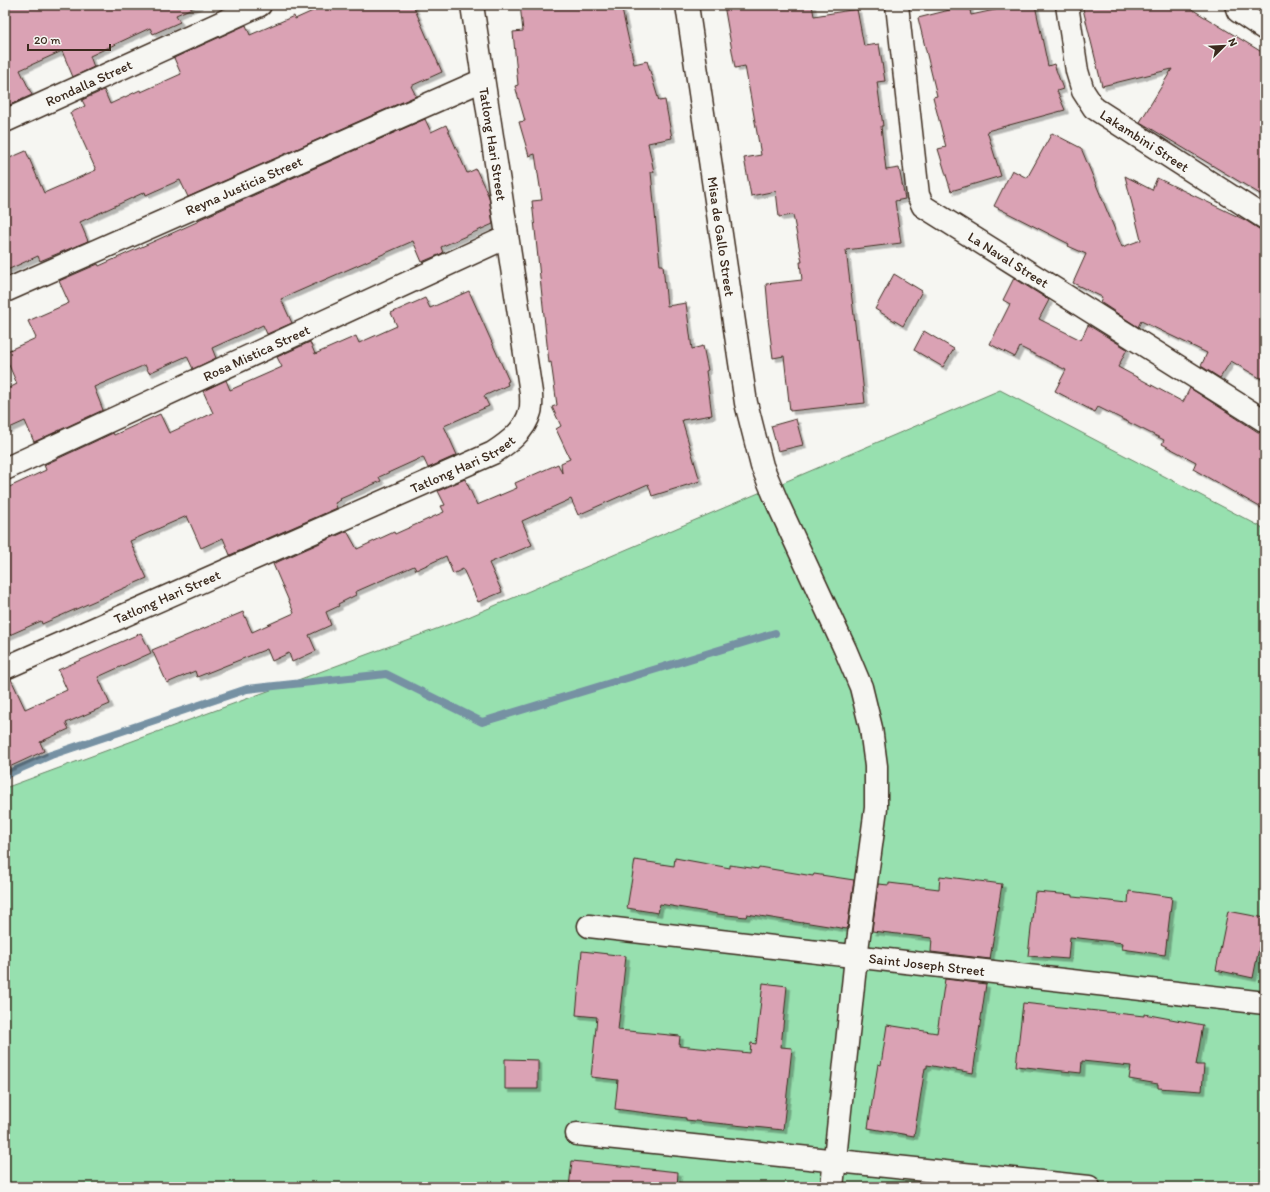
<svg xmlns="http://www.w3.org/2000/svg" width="1270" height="1192" font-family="Itim,sans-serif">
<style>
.green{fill:#97e0af;stroke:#698566}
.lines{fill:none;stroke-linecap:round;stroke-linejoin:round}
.stream{stroke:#7691a3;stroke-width:8}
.building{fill:#daa2b4;stroke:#3b2a1e;filter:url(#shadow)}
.minor-casing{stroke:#3b2a1e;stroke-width:25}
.minor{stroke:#f6f6f2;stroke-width:22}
.labels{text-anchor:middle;stroke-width:3;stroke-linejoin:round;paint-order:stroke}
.street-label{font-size:14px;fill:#3b2a1e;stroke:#f6f6f2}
</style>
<defs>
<filter id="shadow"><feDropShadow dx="3.5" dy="3.5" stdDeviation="0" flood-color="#0004"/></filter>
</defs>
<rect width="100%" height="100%" fill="#f6f6f2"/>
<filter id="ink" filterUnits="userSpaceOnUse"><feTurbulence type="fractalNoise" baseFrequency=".025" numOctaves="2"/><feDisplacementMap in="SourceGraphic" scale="8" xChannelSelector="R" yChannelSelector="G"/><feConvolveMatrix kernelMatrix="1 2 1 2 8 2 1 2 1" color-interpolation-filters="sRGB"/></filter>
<g filter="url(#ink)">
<polygon class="green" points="1000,390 1265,529 1265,1187 5,1187 5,788 466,618"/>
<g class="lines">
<polyline class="stream" points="5,775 51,755 247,689 386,674 482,722 775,633"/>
</g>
<g class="building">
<polygon points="5,5 199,5 176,15 180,22 153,34 150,28 90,56 94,67 73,77 62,51 20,70 32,95 5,107"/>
<polygon points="326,5 413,5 442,72 411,86 416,96 188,197 180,180 146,195 145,192 80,222 88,241 40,261 38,256 5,271 5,160 26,151 44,193 96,170 70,113 85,106 82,100 104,90 110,104 140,90 141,92 181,74 174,58 246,25 250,35 294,16 295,19"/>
<polygon points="520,5 621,5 634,64 647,61 659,101 665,100 672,138 648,143 654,172 651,172 660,265 663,265 667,306 686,303 692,349 703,346 708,370 706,371 712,415 682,420 700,481 652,496 648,484 578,515 571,499 522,521 532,545 489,563 502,592 478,602 463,569 453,574 446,556 416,570 414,566 355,592 356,595 338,604 339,606 326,612 331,625 309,635 316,651 292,662 289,653 272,661 267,649 197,677 195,671 167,683 152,650 243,612 252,632 294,613 273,564 347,531 357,549 394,532 395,534 444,512 441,506 445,505 438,491 465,479 477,505 517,488 515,483 558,464 562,473 561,463 570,459 556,429 561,426 552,407 557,405 551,362 549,363 532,201 542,200 535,154 529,156 519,122 525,121 515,86 518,85 513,32 523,31"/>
<polygon points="724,5 812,5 814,16 857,9 864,46 879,44 885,81 877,82 883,126 881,126 886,170 899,168 905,199 895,201 901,243 846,250 857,340 858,338 865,403 790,411 784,356 773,358 768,319 769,319 766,284 802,280 800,262 802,262 793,215 779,217 776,191 751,196 744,158 761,155 745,66 735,68"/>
<polygon points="969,5 971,15 1018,5 1035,5 1048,66 1054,64 1063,89 1057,91 1065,110 987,131 1001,176 951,191 938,149 946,147 933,97 937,96 918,18"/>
<polygon points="1082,5 1185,5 1265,54 1265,197 1140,122 1172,69 1102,86"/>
<polygon points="425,119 431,132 446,125 467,173 476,169 489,197 493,224 441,247 443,253 422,262 413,241 281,299 292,323 267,334 263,325 212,348 216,358 193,369 187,356 149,373 145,365 94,387 103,410 34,442 25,421 5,430 5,390 17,384 5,356 5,352 36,338 28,321 69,303 59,281 98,264 99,266 199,221 198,220"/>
<polygon points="1052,133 1081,148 1122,247 1141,240 1125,176 1152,190 1157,178 1245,220 1259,229 1265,230 1265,381 1231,361 1220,378 1201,366 1207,353 1141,321 1138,327 1100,302 1102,297 1073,283 1086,254 1068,246 1069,244 994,206 1012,170 1027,178"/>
<polygon points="894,274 922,291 903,326 875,309"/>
<polygon points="1014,278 1049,300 1039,319 1081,340 1088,325 1127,349 1118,367 1183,402 1190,388 1258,432 1265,434 1265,510 1193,469 1196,462 1162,444 1164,440 1098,407 1095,412 1055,391 1066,370 1020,347 1015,357 990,344 1010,304 1003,300"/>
<polygon points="469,291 509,381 507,382 508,385 484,396 489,406 444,426 457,455 428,468 423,457 379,477 381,481 340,499 341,500 335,503 337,508 230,555 223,538 201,548 187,516 130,541 147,578 42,624 41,621 5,637 5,489 46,470 44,465 113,433 114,435 160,414 169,433 213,413 203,391 226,380 230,390 282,367 277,357 310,342 315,354 356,336 359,343 397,326 391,313 425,298 430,308"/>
<polygon points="924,331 954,349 943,367 914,350"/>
<polygon points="796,419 803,445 778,451 771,426"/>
<polygon points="141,633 151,653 98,677 110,704 66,723 69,729 40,742 44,751 5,769 5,680 11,679 25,709 67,690 58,670"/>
<polygon points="675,858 730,868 730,865 758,869 759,867 813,876 814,874 854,880 847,929 803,922 803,923 747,914 746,917 718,914 660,904 658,913 627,908 635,860 674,866"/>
<polygon points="940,876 1002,884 990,959 931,952 932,938 872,931 878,884 889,885 889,883 939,889"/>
<polygon points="1129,891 1172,897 1165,955 1122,949 1123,943 1070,937 1068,959 1028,956 1035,892 1073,895 1073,897 1128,903"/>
<polygon points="1228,911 1265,918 1253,978 1216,970"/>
<polygon points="582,951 626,956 618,1030 680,1036 679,1046 750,1053 751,1043 756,1044 763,983 787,986 781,1047 792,1048 783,1130 686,1120 686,1118 615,1109 618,1080 591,1077 597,1017 576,1015"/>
<polygon points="945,979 986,984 973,1073 927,1065 927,1068 925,1068 914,1136 868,1128 878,1064 881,1065 887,1025 937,1033"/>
<polygon points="1023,1003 1144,1016 1144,1014 1203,1025 1196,1065 1204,1065 1202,1091 1158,1088 1158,1084 1129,1079 1131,1066 1082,1061 1081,1073 1016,1066"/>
<polygon points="505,1059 538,1060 538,1089 505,1089"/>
<polygon points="572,1161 678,1172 677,1187 569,1187"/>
</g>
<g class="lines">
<g class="minor-casing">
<g id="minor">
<path id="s1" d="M687 5 746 403 762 466 778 504 845 649 861 687 871 728 876 766V808L856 957 832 1187"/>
<path id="s2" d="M897 5 918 195 923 206 1265 421"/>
<path id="s3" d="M1067 5 1077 71 1083 91 1094 108 1265 218"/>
<polyline points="1236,5 1238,11 1265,29"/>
<path id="s4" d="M5 121 260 5"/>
<path id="s5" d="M5 291 483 80"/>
<path id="s6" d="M5 469 507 237"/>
<path id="s7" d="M5 668 493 453C508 443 525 431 530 412 532 406 531 399 531 393L472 5"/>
<path id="s8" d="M589 926 1265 1003"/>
<polyline points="577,1134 1089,1187"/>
</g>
</g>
<use href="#minor" class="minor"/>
</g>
</g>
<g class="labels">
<g class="street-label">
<text dy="5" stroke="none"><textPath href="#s4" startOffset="92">Rondalla Street</textPath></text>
<text dy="5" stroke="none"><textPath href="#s3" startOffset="168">Lakambini Street</textPath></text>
<text transform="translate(493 144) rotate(81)" y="5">Tatlong Hari Street</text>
<text dy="5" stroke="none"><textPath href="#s5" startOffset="261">Reyna Justicia Street</textPath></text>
<text dy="5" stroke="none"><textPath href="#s1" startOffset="234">Misa de Gallo Street</textPath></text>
<text dy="5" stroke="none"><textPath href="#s2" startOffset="304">La Naval Street</textPath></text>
<text dy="5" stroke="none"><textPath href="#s6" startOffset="277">Rosa Mistica Street</textPath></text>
<text dy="5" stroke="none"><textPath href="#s7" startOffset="501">Tatlong Hari Street</textPath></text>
<text dy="5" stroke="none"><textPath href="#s7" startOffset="177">Tatlong Hari Street</textPath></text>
<text dy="5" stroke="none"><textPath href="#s8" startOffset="340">Saint Joseph Street</textPath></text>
</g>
</g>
<rect width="1270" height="1192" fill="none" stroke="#f6f6f2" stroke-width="20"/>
<rect x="10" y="10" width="1250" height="1172" fill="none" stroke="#3b2a1e" stroke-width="1.5" filter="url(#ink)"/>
<g transform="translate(1224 46) rotate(66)" stroke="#f6f6f2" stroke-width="3" paint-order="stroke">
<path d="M0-3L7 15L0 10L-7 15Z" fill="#3b2a1e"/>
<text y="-6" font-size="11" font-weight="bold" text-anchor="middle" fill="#3b2a1e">N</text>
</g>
<path d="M28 44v6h82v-6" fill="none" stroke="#3b2a1e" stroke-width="2"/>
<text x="34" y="44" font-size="12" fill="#3b2a1e" stroke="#f6f6f2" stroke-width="3" paint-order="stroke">20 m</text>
</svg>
